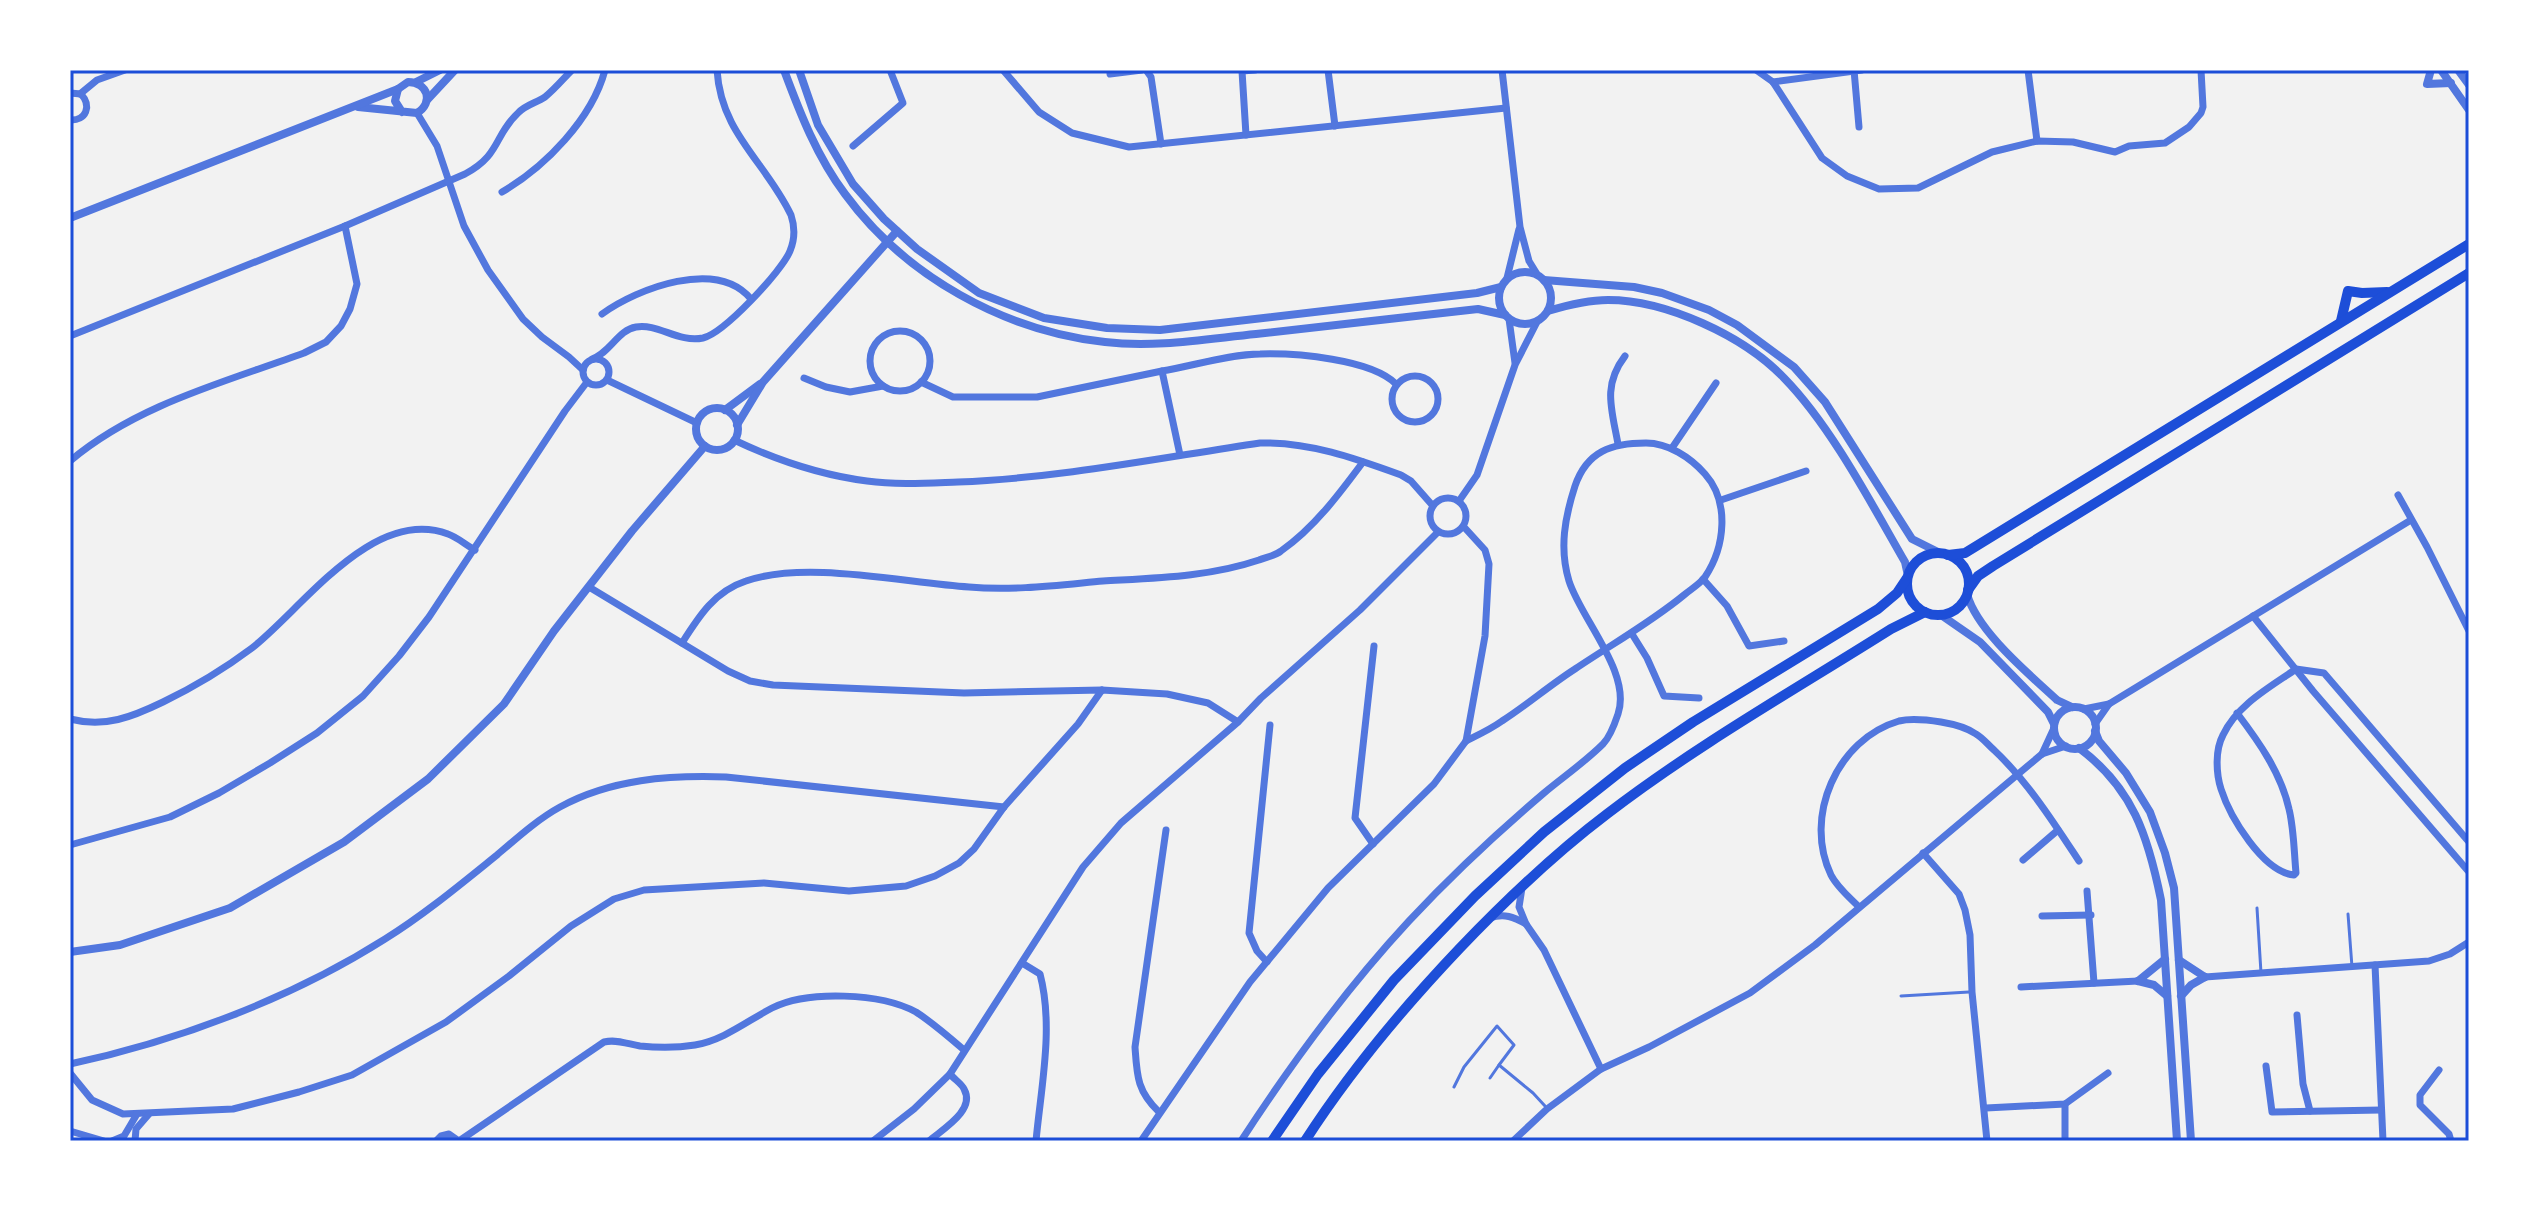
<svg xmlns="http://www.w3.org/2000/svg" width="2539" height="1211" font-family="'Asap Condensed',sans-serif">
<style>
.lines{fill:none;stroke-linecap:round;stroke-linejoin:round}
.service{stroke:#5277de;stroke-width:3}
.minor{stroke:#5277de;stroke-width:7}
.tertiary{stroke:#5277de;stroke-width:8}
.secondary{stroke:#1d4ed8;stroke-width:10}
.neatline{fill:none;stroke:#1d4ed8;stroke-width:3}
</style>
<rect width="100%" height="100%" fill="#f2f2f2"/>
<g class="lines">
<g class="service">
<polyline points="2257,908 2261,973"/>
<polyline points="2348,914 2352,967"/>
<polyline points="1901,996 1969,992"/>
<polyline points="1490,1078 1499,1065"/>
<polyline points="1454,1087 1464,1067 1497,1026 1514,1045 1499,1065 1533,1093 1545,1106"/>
</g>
<g class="minor">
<polyline points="1003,70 1039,112 1072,133 1129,147 1506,108"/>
<polyline points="1146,70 1151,77 1161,144"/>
<polyline points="1328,70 1335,126"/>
<polyline points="1502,70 1520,227 1529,261 1537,274"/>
<polyline points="1756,70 1773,82 1822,158 1847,176 1879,189 1918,188 1992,152 2037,141 2073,142 2115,152 2129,146 2165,143 2189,127 2201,113 2203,107 2201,70"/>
<polyline points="1854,70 1859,127"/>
<polyline points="2028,70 2037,141"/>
<polyline points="1110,74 1142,70"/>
<polyline points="1773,82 1862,70"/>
<path d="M70 93 81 94C92 106 86 121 70 120"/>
<polyline points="80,94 97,80 125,70"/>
<polyline points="417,113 437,146 464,226 488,270 523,319 542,337 569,357 583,370"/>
<polyline points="1246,135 1242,71 1255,70"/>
<polyline points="853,146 903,103 890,70"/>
<path d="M502 192C545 167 592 119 605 70"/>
<polyline points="1507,278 1519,229"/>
<path d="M602 314C638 288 717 258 751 299"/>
<polyline points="1509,319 1515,363"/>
<circle cx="900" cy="361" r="30"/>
<path d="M70 336 345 226 465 174C501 155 494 135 518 113 525 105 536 103 545 97 555 89 563 79 572 70"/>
<circle cx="596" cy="372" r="13"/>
<path d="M592 359C610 353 618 330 636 327 658 323 678 343 703 338 724 333 782 271 790 251 795 239 795 227 791 215 766 162 721 134 717 70"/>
<circle cx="1415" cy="399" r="23"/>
<polyline points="804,378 826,387 850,392 883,386"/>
<polyline points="607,380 697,423"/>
<polyline points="921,382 953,397 1037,397 1162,371"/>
<path d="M734 440C776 460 820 475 867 481 897 485 928 483 958 482 1060 478 1159 458 1260 443 1310 442 1354 458 1401 475L1411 481 1433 506"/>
<path d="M1618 444C1612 410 1602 386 1625 356"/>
<polyline points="1672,448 1716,383"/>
<path d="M1180 455 1162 371C1192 366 1231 354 1260 354 1296 353 1371 359 1396 384"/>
<path d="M70 461C136 405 225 382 304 353L326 342 341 326 350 309 357 284 345 226"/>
<polyline points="2398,495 2427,547 2469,631"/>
<circle cx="1448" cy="516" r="18"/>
<polyline points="1721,500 1806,471"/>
<polyline points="1459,501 1477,475 1515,365 1537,322"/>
<polyline points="1703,579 1727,606 1749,646 1784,641"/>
<polyline points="589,587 728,671 750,681 773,685 964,693 1102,690 1167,694 1208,703 1238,722"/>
<polyline points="2253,616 2313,691 2469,872"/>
<polyline points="1632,634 1647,658 1664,696 1699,698"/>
<path d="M682 643C699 616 715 591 746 581 806 560 905 583 969 587 1013 591 1059 585 1103 581 1155 578 1209 577 1259 560 1266 557 1275 556 1281 551 1314 528 1340 493 1363 462"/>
<polyline points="2084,709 2109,704 2411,520"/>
<path d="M2237 713C2259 742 2281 773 2289 809 2294 829 2294 852 2296 873L2294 875C2263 872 2230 817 2221 789 2216 773 2215 750 2223 735 2237 705 2270 687 2296 669L2324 673 2469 842"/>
<path d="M70 719C105 728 132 717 163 702 194 687 224 669 252 648 303 608 373 506 448 534 457 537 466 545 475 550"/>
<polyline points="2095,724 2109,704"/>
<polyline points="2042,754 2054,728"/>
<polyline points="1373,844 1355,818 1374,646"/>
<polyline points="70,845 170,817 219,793 270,763 317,733 363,696 399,656 429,617 565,411 587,382"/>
<polyline points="1923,853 1959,894 1965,910 1970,935 1972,992 1987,1141"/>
<polyline points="2023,860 2058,830"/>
<polyline points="1522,888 1519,907 1526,924 1544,950 1601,1069"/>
<polyline points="2087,891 2094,983"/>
<path d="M1859 907C1849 897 1837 887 1831 875 1803 817 1837 739 1899 721 1912 718 1928 720 1941 722 1953 724 1966 727 1976 734 1983 738 1988 745 1994 750 2028 782 2054 823 2079 861"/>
<polyline points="2042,916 2091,915"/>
<path d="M1490 918C1504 913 1514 917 1526 924"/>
<polyline points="1267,962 1257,951 1249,933 1270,725"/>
<path d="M1022 963 1040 974C1054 1027 1041 1087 1036 1141"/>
<polyline points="2375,965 2383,1141"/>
<polyline points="2205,977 2429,961 2450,954 2469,942"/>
<polyline points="2021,987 2138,981"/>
<polyline points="2297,1015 2303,1084 2310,1111"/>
<path d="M70 1064C178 1041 292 998 385 939 425 914 461 884 497 855 517 838 538 819 560 807 611 779 669 775 726 777L1004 807"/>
<polyline points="2266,1066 2272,1112 2381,1110"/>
<polyline points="2439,1070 2420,1095 2420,1105 2449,1134 2451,1141"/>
<polyline points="70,1073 92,1100 123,1114 233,1109 299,1092 352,1075 446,1022 509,976 571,926 614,899 644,890 764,883 849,891 906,886 935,876 959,863 974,849 1004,807 1078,724 1102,690"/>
<polyline points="2065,1104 2065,1141"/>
<polyline points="1986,1108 2065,1104 2108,1073"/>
<path d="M1159 1112C1137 1091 1137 1076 1135 1047L1166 830"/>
<polyline points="70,1131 104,1141"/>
<polyline points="112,1141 124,1136 137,1114"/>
<polyline points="135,1141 136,1129 149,1114"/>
<polyline points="436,1141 441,1136 449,1134 459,1141"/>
<path d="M459 1141 604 1042C617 1039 628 1044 640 1046 659 1048 677 1048 695 1045 724 1040 747 1021 772 1008 808 990 881 993 916 1012 933 1023 949 1037 964 1050"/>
<polyline points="873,1141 914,1109 950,1074 1083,867 1121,823 1238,722 1261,698 1360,610 1438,532"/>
<path d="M929 1141C943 1129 976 1110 964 1089 962 1084 954 1079 950 1074"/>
<polyline points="1141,1141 1250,982 1328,888 1434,784 1466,741 1485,636 1489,564 1485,550 1464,527"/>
<path d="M1241 1141C1291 1064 1346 989 1409 921 1451 876 1497 833 1544 793 1563 777 1585 762 1603 744 1610 737 1615 723 1618 714 1632 673 1581 619 1569 581 1559 548 1565 517 1575 486 1587 451 1612 443 1646 443 1668 443 1690 457 1705 474 1730 502 1725 547 1705 577 1700 584 1691 589 1684 595 1650 623 1612 644 1575 669 1550 685 1527 705 1502 721 1491 729 1478 735 1466 741"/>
<polyline points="1513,1141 1547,1109 1601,1069 1649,1047 1750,993 1815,945 2042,754 2066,746"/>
</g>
<g class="tertiary">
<path d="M784 70C800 113 817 157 845 194 905 276 1004 331 1105 342 1155 348 1206 339 1256 334 1330 326 1404 317 1478 309L1505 315"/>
<polyline points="799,70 818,125 853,184 884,219 917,249 979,293 1044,318 1107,328 1160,330 1477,293 1501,287"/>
<polyline points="2431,70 2427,84 2451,83"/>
<polyline points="2441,70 2469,110"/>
<polyline points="2458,70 2469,85"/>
<polyline points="416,82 440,70"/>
<polyline points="428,99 455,70"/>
<path d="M358 107 417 113C434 103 428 82 408 82L398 89 395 101 402 112"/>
<polyline points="70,218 398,89"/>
<circle cx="1525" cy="298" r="26"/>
<polyline points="1544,280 1634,287 1662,293 1709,310 1737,325 1794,367 1825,402 1912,539 1940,553"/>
<path d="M1548 311C1568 305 1587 300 1608 300 1666 300 1744 336 1784 378 1831 426 1871 503 1905 562L1908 576"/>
<circle cx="717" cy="429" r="21"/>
<polyline points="725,410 760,384"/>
<polyline points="737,425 763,382 897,231"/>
<path d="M1967 594C1977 631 2029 674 2057 700L2072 707"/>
<polyline points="1941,615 1980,642 2048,712 2054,724"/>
<circle cx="2075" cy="728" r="21"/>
<polyline points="2095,731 2099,741 2126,773 2150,812 2165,853 2174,888 2191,1141"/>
<path d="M2079 748C2133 788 2148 836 2161 900L2177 1141"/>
<polyline points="70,952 120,945 230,908 344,842 428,779 504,704 554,631 632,531 705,446"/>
<polyline points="2179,960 2205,977"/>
<polyline points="2138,981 2165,959"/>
<polyline points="2138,981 2154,985 2167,996"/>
<polyline points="2181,996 2191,985 2205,977"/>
</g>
<g class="secondary">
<polyline points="2341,321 2348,291 2362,293 2387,292"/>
<circle cx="1938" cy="584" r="31"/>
<polyline points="1948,555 1965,553 2469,244"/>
<polyline points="1968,590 1978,576 1993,566 2469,273"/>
<polyline points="1272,1141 1318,1074 1394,980 1475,896 1544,832 1625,768 1693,722 1878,609 1897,593 1907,578"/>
<path d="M1305 1141C1350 1071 1403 1008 1460 948 1506 900 1554 854 1607 814 1697 745 1796 689 1891 629L1925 612"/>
</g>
</g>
<rect width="2539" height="1211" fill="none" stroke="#ffffff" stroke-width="144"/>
<rect x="72" y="72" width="2395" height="1067" class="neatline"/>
</svg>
